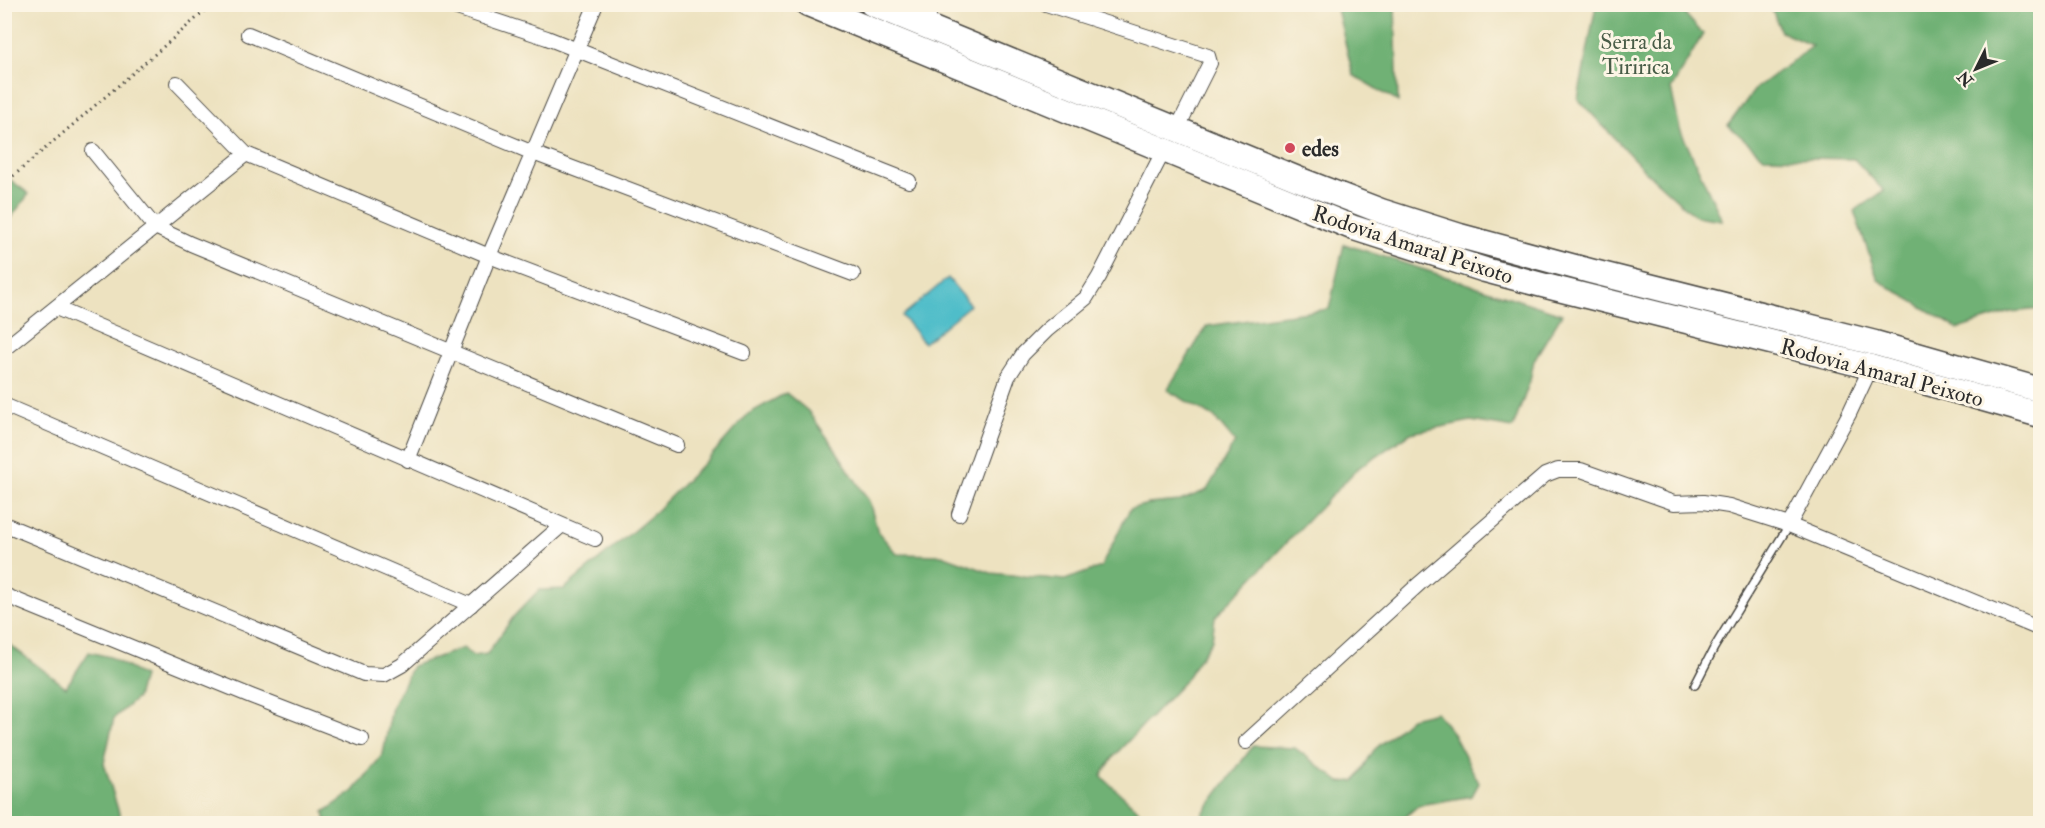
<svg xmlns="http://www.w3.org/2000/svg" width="2045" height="828" font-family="'IM FELL Double Pica',serif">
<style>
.forest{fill:#6fb174;stroke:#4d6e50;stroke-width:1.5}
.water{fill:#50bdc9;stroke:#3e747a;stroke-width:1.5}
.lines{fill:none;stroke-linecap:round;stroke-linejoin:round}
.service-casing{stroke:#484641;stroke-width:10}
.minor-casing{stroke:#484641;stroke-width:16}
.trunk-casing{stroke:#484641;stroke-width:27}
.path{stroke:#484641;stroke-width:3;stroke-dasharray:1.5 4.5;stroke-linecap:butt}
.service{stroke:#fff;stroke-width:7}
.minor{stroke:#fff;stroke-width:14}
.trunk{stroke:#fff;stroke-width:24}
.poi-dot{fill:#d1495b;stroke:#fcf5e5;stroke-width:2}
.labels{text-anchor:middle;stroke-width:6;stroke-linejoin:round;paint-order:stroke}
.park-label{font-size:22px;fill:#485c47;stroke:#fcf5e5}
.poi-label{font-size:22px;font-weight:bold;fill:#2b2b2b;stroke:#fcf5e5;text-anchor:start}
.street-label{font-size:22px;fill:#2b2b2b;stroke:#fcf5e5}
</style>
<rect width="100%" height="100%" fill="#fcf5e5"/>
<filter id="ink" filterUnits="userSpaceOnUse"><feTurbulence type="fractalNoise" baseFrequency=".0167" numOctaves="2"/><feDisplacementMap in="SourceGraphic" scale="12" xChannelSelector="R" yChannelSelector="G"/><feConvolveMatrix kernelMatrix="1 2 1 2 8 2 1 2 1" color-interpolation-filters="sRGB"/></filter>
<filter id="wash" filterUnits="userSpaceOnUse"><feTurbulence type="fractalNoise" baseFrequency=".008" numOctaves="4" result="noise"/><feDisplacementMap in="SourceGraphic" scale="24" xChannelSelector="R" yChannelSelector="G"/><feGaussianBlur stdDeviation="1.35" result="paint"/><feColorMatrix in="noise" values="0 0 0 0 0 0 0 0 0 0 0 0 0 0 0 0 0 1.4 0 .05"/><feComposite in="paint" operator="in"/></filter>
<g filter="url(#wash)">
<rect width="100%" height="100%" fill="#ede2c0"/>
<g class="forest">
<polygon points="1336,5 1395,5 1398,102 1353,75"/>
<polygon points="1596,5 1677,5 1703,34 1671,89 1680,129 1722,220 1695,216 1645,171 1578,99"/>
<polygon points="1770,5 2040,5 2040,309 2011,312 1958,329 1878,280 1854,211 1884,191 1854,159 1764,157 1728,125 1756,88 1813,46 1781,32"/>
<polygon points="4,175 29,194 9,220 5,222"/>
<polygon points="1344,244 1562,314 1534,360 1530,381 1513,428 1471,421 1411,433 1358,468 1215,617 1212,640 1184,682 1115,755 1101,776 1138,810 1147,823 326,823 324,812 354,791 383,754 392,707 412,666 463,648 473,656 487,654 514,616 539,590 564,589 651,516 710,457 748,414 786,393 808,411 832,444 869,501 878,532 897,554 942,555 991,573 1065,580 1101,567 1130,509 1148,504 1180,501 1207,490 1235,442 1214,417 1167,390 1207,326 1329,309"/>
<polygon points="10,645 66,687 89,652 110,657 143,676 137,698 114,718 104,763 122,823 5,823 4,646"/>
<polygon points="1436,712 1452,732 1479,783 1472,796 1419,805 1398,823 1200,823 1203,813 1253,746 1295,748 1340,782 1355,781 1374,750 1411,718"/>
</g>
<polygon class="water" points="948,278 970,305 924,343 902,316"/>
</g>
<g filter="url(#ink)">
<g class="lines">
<g class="service-casing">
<polyline id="service" points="1695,685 1714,648 1789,525"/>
</g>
<g class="minor-casing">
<g id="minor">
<polyline points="445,4 547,38 909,181"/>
<polyline points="926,4 932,29"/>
<polyline points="1046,4 1208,56 1210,63 1177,129"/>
<polyline points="248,34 533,153 853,274"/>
<polyline points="177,83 246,154 489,256 744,353"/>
<polyline points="93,151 155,227 191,244 677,445"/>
<polyline points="56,308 595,539"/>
<polyline points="4,349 246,154"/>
<polyline points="1871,367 1849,414 1789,525 2040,629"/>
<polyline points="4,405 471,605"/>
<polyline points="408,460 489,256 596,4"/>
<polyline points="959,514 1008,377 1023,354 1047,330 1086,298 1099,277 1164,150"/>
<polyline points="4,524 364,674 384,675 402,665 561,526"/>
<polyline points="4,595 251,696 362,739"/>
<polyline points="1246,742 1420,583 1545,475 1558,470 1581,470 1674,503 1703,502 1729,506 1789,525"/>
</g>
</g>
<g class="trunk-casing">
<g id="trunk">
<polyline points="808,4 1354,228 1485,270 1542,285 1871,367 2040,415"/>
<polyline points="872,4 1298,179 1381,211 1460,236 1590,271 1875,343 2040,390"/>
</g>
</g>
<polyline class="path" points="4,184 213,4"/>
<use href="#service" class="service"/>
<use href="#minor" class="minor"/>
<use href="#trunk" class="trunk"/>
</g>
</g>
<circle class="poi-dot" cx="1290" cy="148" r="6"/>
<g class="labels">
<g class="park-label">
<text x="1636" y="49">Serra da<tspan x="1636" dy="25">Tiririca</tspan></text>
</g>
<g class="poi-label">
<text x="1302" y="156">edes</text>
</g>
<g class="street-label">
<text transform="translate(1413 244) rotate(18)" y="8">Rodovia Amaral Peixoto</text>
<text transform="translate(1882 372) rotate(15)" y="8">Rodovia Amaral Peixoto</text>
</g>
</g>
<rect width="2045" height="828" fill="none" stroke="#fcf5e5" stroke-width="24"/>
<g transform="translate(1976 69) rotate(227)" stroke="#fcf5e5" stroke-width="4.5" paint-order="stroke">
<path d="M0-4.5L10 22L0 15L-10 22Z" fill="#2b2b2b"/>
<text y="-9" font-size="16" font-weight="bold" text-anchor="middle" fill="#2b2b2b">N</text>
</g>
</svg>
